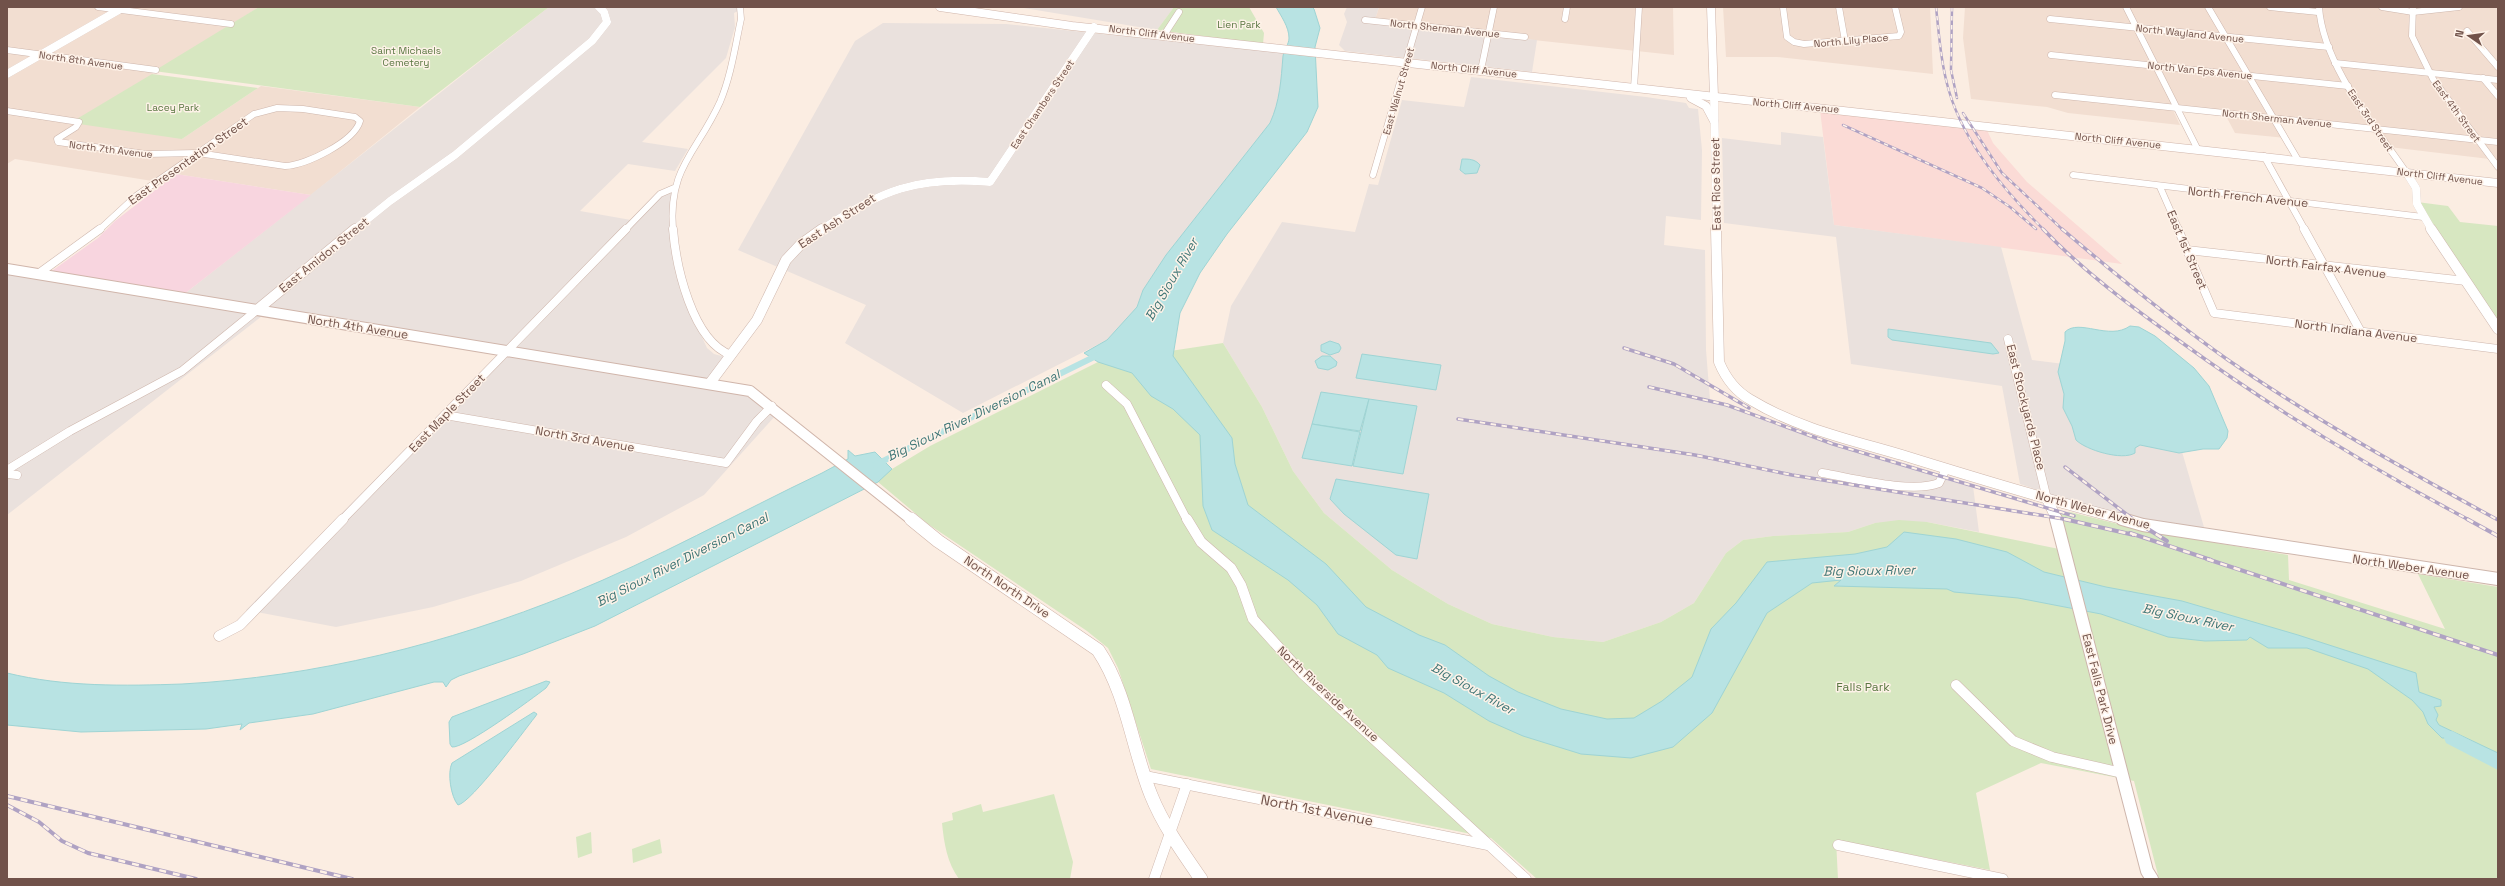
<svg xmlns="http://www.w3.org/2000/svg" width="2505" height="886" font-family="'Space Grotesk',sans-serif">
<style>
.residential{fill:#f2ded1}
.commercial{fill:#fbdbd6}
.industrial{fill:#eae1dd}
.medical{fill:#f8d5df}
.green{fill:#d7e7c1}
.water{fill:#b8e3e3;stroke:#9ed4d4}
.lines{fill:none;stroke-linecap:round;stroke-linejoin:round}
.canal{stroke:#b8e3e3;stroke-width:6}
.river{fill:#b8e3e3;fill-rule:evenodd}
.minor-far2-casing{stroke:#ceb6ac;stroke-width:7}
.minor-far1-casing{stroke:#ceb6ac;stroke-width:9}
.minor-casing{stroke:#ceb6ac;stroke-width:11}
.tertiary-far2-casing{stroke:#ceb6ac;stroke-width:8}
.tertiary-far1-casing{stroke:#ceb6ac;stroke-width:11}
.tertiary-casing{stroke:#ceb6ac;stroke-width:14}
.secondary-far2-casing{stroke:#d0b5aa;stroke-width:9}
.secondary-far1-casing{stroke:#d0b5aa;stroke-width:12}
.secondary-casing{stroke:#d0b5aa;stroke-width:14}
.minor-far2{stroke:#fff;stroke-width:6}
.minor-far1{stroke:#fff;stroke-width:8}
.minor{stroke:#fff;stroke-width:10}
.tertiary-far2{stroke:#fff;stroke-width:8}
.tertiary-far1{stroke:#fff;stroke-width:10}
.tertiary{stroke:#fff;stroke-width:12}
.secondary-far2{stroke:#fff;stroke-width:8}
.secondary-far1{stroke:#fff;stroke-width:10}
.secondary{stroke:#fff;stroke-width:13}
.rail-far2-casing{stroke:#afa2c3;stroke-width:2.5}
.rail-far1-casing{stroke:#afa2c3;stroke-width:3.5}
.rail-casing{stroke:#afa2c3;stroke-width:4}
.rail-far2{stroke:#fef2e8;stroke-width:1.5;stroke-dasharray:4.5;stroke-linecap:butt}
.rail-far1{stroke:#fef2e8;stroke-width:2;stroke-dasharray:5.5;stroke-linecap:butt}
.rail{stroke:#fef2e8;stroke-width:2.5;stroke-dasharray:7;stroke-linecap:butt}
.labels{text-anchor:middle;stroke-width:3;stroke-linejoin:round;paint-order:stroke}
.far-park-label{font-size:10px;fill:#5a7742;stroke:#fef2e8}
.far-street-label{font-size:10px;fill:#71524a;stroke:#fef2e8}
.street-label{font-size:12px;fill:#71524a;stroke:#fef2e8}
.park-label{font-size:12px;fill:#5a7742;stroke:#fef2e8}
.water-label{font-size:13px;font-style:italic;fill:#3f7676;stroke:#fef2e8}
.near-street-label{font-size:14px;fill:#71524a;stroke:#fef2e8}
</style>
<rect width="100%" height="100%" fill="#fbede2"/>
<g class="residential">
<polygon points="7,7 259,7 152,74 182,139 261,86 420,107 311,195 176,174 165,183 15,159 7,164"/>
<polygon points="1379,7 1673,7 1674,55 1374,23"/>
<polygon points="1723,7 1930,7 1933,74 1777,57 1726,57"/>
<polygon points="1965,7 2498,7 2498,160 2389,147 2377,129 2274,118 2286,138 2235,133 2226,116 2173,110 2180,125 2068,113 2047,107 1971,99 1963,38"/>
</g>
<polygon class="commercial" points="1820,110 1986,128 1993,143 2027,182 2122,264 1834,225"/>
<g class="industrial">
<polygon points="549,7 746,7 734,13 735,27 726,58 642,142 688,149 675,171 628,164 580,211 631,220 506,348 183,295"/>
<polygon points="1018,7 1174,7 1157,30"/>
<polygon points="1347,7 1379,7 1374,23 1537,40 1532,72 1345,51 1339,45 1347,22 1344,14"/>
<polygon points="883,23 1006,24 1284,53 1284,68 1277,107 1270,123 1166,255 1143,290 1137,307 1107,340 963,413 845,343 866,305 738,250 855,41"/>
<polygon points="1471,77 1646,97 1686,103 1689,108 1698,109 1702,150 1701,220 1666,216 1664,245 1705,250 1706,350 1710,400 1759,416 1833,444 1973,486 1979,532 1927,522 1875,523 1848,532 1773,536 1743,540 1726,553 1694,603 1661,622 1603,642 1553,637 1492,624 1448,604 1392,570 1324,513 1293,471 1262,407 1223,343 1231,306 1282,222 1355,232 1369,184 1378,185 1402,100 1464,107"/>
<polygon points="1781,132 1823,137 1834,225 2001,247 2032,360 2064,364 2171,414 2206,534 2072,502 2020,484 2002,386 1851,364 1836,237 1724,223 1722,138 1781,145"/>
<polygon points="671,192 671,236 676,272 683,297 707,348 714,354 725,357 709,380 513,349 663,194"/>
<polygon points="7,274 262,316 7,515"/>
<polygon points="501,352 746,393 776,415 704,495 626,537 521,581 433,607 336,627 246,610"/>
</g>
<polygon class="medical" points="176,174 311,195 183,295 49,273 98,238 115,221"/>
<g class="green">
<polygon points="259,7 549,7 420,107 154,71"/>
<polygon points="1174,7 1249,7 1264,33 1263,44 1157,30"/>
<polygon points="152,74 258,88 182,139 79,124 75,120"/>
<polygon points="2417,202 2448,206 2460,222 2498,226 2498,329"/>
<polygon points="1223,343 1262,407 1293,471 1324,513 1392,570 1448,604 1492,624 1553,637 1603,642 1661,622 1694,603 1726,553 1743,540 1773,536 1848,532 1875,523 1899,520 1927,522 2069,551 2060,514 2070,512 2146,531 2288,555 2289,580 2445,629 2418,574 2498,587 2498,879 2159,879 2134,781 2041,763 1976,793 1990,870 1836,840 1838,879 1537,879 1491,838 1151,769 1118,668 1108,648 1087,631 928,524 878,482 887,472 930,446 1098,362"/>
<path d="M1054 794 1073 862 1070 879H959C947 863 944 843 942 823L953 820 952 813 981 804 983 812Z"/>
<polygon points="591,832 592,853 578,858 576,837"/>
<polygon points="660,839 662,853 633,863 632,849"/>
</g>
<g class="water">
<path d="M1276 7H1312L1314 9 1320 28 1315 47 1318 107 1307 132 1227 234 1200 273 1180 313 1173 356 1232 438 1235 464 1248 505 1326 564 1366 607 1419 635 1445 645 1489 676 1518 692 1561 709 1607 719 1634 718 1662 701 1692 677 1711 629 1736 603 1767 562 1855 554 1887 547 1904 532 1956 539 2007 552 2044 572 2106 587 2182 601 2298 635 2416 673 2419 692 2441 700V706L2434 707 2438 715 2436 720 2439 725 2498 753V767C2492 755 2478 748 2465 746 2456 745 2453 737 2442 738L2428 724 2423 712 2412 700 2368 669 2307 648H2268L2250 637 2247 640 2205 641 2168 637 2101 614 2018 598 1954 592 1947 589 1834 586 1841 580 1812 583 1767 613 1712 713 1673 747 1631 758 1581 754 1523 736 1489 721 1444 693 1388 668 1377 655 1338 634 1317 605 1288 580 1212 530 1203 506 1200 435 1173 409 1151 396 1132 373 1098 362 1084 353 1107 340 1137 307 1143 290 1166 255 1270 123C1280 101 1281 80 1283 56 1284 50 1289 44 1289 38 1289 27 1281 16 1276 7Z"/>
<path d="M1462 159C1469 159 1475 159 1480 165L1477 173 1465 174 1460 170Z"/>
<path d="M2130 326 2139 327 2155 336 2194 368 2209 386 2228 431 2227 438 2219 449H2203L2179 453 2140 445 2135 448V453C2122 461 2086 450 2076 440L2072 426 2063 408 2064 394 2058 372 2065 341V332C2079 318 2109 341 2130 326Z"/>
<polygon points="1888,329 1991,343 1999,353 1993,354 1892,340 1888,337"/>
<polygon points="1330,341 1339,344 1341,348 1339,352 1330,355 1321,351 1321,345"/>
<polygon points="1362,354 1441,365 1436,390 1356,378"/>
<polygon points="1322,356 1330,356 1337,362 1336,366 1328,370 1318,368 1315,361"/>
<polygon points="1321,392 1369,399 1360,431 1312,424"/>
<polygon points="1369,399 1417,406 1403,474 1353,466"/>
<polygon points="1312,424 1360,432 1352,466 1302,458"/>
<path d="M848 450 855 456 875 452 892 469 878 482 595 626 523 654 459 676 451 680 446 687 443 682H434L313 714 249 723 240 730 242 724 206 729 81 732 7 725V673C64 687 124 686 182 684 315 677 447 644 570 594 656 559 738 513 822 473L848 459Z"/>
<polygon points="1336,479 1429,494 1417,559 1396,555 1344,514 1330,499"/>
<path d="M546 681 550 682 546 688C533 698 464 749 452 747L450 744 449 722 452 717Z"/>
<path d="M534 712 537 714 535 717C523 732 472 802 458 805 451 797 447 773 452 763Z"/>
</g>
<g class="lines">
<polyline class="canal" points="875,465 1098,355"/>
<polygon class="river" points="2452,731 2498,755 2498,770 2446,743 2444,738 2446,733"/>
<g class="minor-far2-casing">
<g id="minor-far2">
<polyline points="98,7 231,24"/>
<polyline points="1783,7 1787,37 1794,42 1804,44 1899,36 1901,32 1895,7"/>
<polyline points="1839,7 1845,41"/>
<polyline points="2126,7 2197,148"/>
<polyline points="2208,7 2298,160"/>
<polyline points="2270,7 2318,12"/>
<path d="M2319 7C2323 65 2374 125 2406 172"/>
<polyline points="2382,7 2413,12 2459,7"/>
<polyline points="2413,7 2412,36 2433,79 2498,167"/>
<polyline points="1565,19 1567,7"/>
<polyline points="2050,19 2329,47"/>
<polyline points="1365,20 1525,37"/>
<polyline points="2467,31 2498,67"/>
<polyline points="1164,35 1179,12"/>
<polyline points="7,50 156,70"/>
<polyline points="2051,55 2348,86"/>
<polyline points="2335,63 2498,80"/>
<polyline points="1481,70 1494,7"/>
<polyline points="2483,78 2498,96"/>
<polyline points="1634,88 1639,7"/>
<polyline points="2055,95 2498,142"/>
<path d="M277 108 303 109 355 117 360 121C354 142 306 165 285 166L198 153 254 114Z"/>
<polyline points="7,111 79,122 76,127 57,139 58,142 146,154 198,153"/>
<polyline points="2264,156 2305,230"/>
<polyline points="1373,175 1422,7"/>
<polyline points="2073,175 2423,217"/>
<polyline points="2160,187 2179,230"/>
<polyline points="99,230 136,196 198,153"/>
<polyline points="625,230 660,194 674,188"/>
<path d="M673 230C668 167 697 153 720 102 731 76 735 47 741 19L740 7"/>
</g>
</g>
<g class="minor-far1-casing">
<g id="minor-far1">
<path d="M673 229C676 266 692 341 731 355"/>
<polyline points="2178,229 2214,313 2498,349"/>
<polyline points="2304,229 2361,332"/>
<polyline points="2187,250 2466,281"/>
<polyline points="38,274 100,229"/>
<polyline points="2008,339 2047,499"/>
<polyline points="1106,385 1127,404 1187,520"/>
<polyline points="445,415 726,463 757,421 772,406"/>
<polyline points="7,470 70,431 182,371 257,310"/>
<path d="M1822 473C1852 478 1912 494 1939 483L1946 469"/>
<polyline points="7,474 17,475"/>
<polyline points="342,520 626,229"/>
</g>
</g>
<g class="minor-casing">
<g id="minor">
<polyline points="1187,519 1201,542 1231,568 1241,585 1253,619 1302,673 1526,879"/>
<polyline points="219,636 240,625 343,519"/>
<polyline points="1956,685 2013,741 2052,757 2122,773"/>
<polyline points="1145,776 1488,845"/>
<polyline points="1838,845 2003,879"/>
<polyline points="1154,879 1187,784"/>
</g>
</g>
<g class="tertiary-far2-casing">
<g id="tertiary-far2">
<polyline points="7,74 124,7"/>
<polyline points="1714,97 1717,230"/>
<polyline points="2406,172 2416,188 2417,204 2432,230"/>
<polyline points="354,230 390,201 455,155 592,41 607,22 604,12 599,7"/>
<path d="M821 230C881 190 917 176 990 182L1094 27"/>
</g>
</g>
<g class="tertiary-far1-casing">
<g id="tertiary-far1">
<path d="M1716 229 1719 362C1726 379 1735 391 1751 400 1797 428 1851 440 1902 455 1976 478 2051 501 2126 520"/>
<polyline points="2431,229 2498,329"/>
<polyline points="257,310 355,229"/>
<polyline points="710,383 757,320 786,260 801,244 822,229"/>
<polyline points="2047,499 2057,520"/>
</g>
</g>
<g class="tertiary-casing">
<g id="tertiary">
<polyline points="2056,519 2147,871 2152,879"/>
<polyline points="2122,519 2143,525 2498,579"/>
</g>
</g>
<g class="secondary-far2-casing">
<g id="secondary-far2">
<polyline points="940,7 1072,26 2498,183"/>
<polyline points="1711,7 1714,97"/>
<polyline points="1691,98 1706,106 1714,121"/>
</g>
</g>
<g class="secondary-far1-casing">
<polyline id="secondary-far1" points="7,269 750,391 912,520"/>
</g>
<g class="secondary-casing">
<path id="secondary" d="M911 519 938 541 1098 650C1127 693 1132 748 1151 795 1163 825 1183 853 1201 879"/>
</g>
<use href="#minor-far2" class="minor-far2"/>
<use href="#minor-far1" class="minor-far1"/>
<use href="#minor" class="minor"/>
<use href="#tertiary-far2" class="tertiary-far2"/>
<use href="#tertiary-far1" class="tertiary-far1"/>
<use href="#tertiary" class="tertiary"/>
<use href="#secondary-far2" class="secondary-far2"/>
<use href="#secondary-far1" class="secondary-far1"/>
<use href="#secondary" class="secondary"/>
<g class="rail-far2-casing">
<g id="rail-far2">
<path d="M1936 7C1939 35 1941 64 1949 91 1965 145 2005 191 2044 230"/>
<polyline points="1952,7 1951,70 1957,98"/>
<polyline points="1963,113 2002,173 2063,230"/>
<polyline points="1843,125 1982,188 2010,207 2036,229"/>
</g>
</g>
<g class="rail-far1-casing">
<g id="rail-far1">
<path d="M2043 229C2084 272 2133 308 2181 342 2272 408 2369 467 2469 520"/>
<path d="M2062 229C2116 275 2170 319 2228 360 2314 419 2406 470 2498 520"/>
<polyline points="1624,348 1674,364 1749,408"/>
<polyline points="1649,387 1727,405 1833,444 2074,516"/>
<polyline points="1458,419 1695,455 1792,475 2070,520"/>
<polyline points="2065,467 2134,520"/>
</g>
</g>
<g class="rail-casing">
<g id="rail">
<polyline points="2064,519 2134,535"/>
<polyline points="2132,519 2167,541"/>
<polyline points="2467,519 2498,536"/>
<polyline points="2130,533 2211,560"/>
<polyline points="2207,559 2498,655"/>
<polyline points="7,796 352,879"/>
<polyline points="7,805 39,822 62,841 88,853 196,879"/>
</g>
</g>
<use href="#rail-far2" class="rail-far2"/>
<use href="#rail-far1" class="rail-far1"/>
<use href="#rail" class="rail"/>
</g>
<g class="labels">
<g class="far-park-label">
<text x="1239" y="28">Lien Park</text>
<text x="406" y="54">Saint Michaels<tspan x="406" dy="12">Cemetery</tspan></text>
<text x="173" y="111">Lacey Park</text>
</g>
<g class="far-street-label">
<text transform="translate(1445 28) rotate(6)" y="4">North Sherman Avenue</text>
<text transform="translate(1152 33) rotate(7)" y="4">North Cliff Avenue</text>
<text transform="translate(2190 33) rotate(6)" y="4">North Wayland Avenue</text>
<text transform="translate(1851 40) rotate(-5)" y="4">North Lily Place</text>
<text transform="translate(81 60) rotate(8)" y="4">North 8th Avenue</text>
<text transform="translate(1474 69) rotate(6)" y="4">North Cliff Avenue</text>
<text transform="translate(2200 70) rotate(6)" y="4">North Van Eps Avenue</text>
<text transform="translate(1398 91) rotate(-74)" y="4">East Walnut Street</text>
<text transform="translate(1042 104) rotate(-56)" y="4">East Chambers Street</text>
<text transform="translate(1796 105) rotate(5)" y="4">North Cliff Avenue</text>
<text transform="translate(2457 111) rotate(54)" y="4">East 4th Street</text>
<text transform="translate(2277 118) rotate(6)" y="4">North Sherman Avenue</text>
<text transform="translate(2371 120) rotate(56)" y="4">East 3rd Street</text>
<text transform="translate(2118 140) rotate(6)" y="4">North Cliff Avenue</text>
<text transform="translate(111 149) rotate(7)" y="4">North 7th Avenue</text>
<text transform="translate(2440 176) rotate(7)" y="4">North Cliff Avenue</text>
</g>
<g class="street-label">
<text transform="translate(188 161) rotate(-35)" y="4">East Presentation Street</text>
<text transform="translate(1716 184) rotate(-91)" y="4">East Rice Street</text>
<text transform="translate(2248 197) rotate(6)" y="4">North French Avenue</text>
<text transform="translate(837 221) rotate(-33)" y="4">East Ash Street</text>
<text transform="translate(2187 250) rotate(67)" y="4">East 1st Street</text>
<text transform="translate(324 255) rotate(-39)" y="4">East Amidon Street</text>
<text transform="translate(2326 267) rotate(7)" y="4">North Fairfax Avenue</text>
<text transform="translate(358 327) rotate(9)" y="4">North 4th Avenue</text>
<text transform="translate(2356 331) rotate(7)" y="4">North Indiana Avenue</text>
<text transform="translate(2026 407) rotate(76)" y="4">East Stockyards Place</text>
<text transform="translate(447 413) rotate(-46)" y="4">East Maple Street</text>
<text transform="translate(585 439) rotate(10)" y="4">North 3rd Avenue</text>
<text transform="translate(2093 510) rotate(15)" y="4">North Weber Avenue</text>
<text transform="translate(2411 567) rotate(8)" y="4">North Weber Avenue</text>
<text transform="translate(1007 587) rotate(34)" y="4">North North Drive</text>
<text transform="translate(2100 689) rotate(76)" y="4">East Falls Park Drive</text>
<text transform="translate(1328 694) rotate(43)" y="4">North Riverside Avenue</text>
</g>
<g class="park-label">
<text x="1863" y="691">Falls Park</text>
</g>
<g class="water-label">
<text transform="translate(1171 279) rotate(-60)" y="5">Big Sioux River</text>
<text transform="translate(973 415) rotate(-26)" y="5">Big Sioux River Diversion Canal</text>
<text transform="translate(682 559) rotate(-27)" y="5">Big Sioux River Diversion Canal</text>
<text transform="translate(1869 570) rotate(-1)" y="5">Big Sioux River</text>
<text transform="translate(2188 617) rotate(12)" y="5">Big Sioux River</text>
<text transform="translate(1473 688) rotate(29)" y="5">Big Sioux River</text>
</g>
<g class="near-street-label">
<text transform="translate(1317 810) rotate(11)" y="5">North 1st Avenue</text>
</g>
</g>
<rect width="2505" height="886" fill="none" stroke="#71524a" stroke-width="16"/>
<g transform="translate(2469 36) rotate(283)" stroke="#fef2e8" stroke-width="3" paint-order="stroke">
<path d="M0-3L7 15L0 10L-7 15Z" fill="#71524a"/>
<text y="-6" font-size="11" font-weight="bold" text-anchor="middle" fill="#71524a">N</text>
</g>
</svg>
